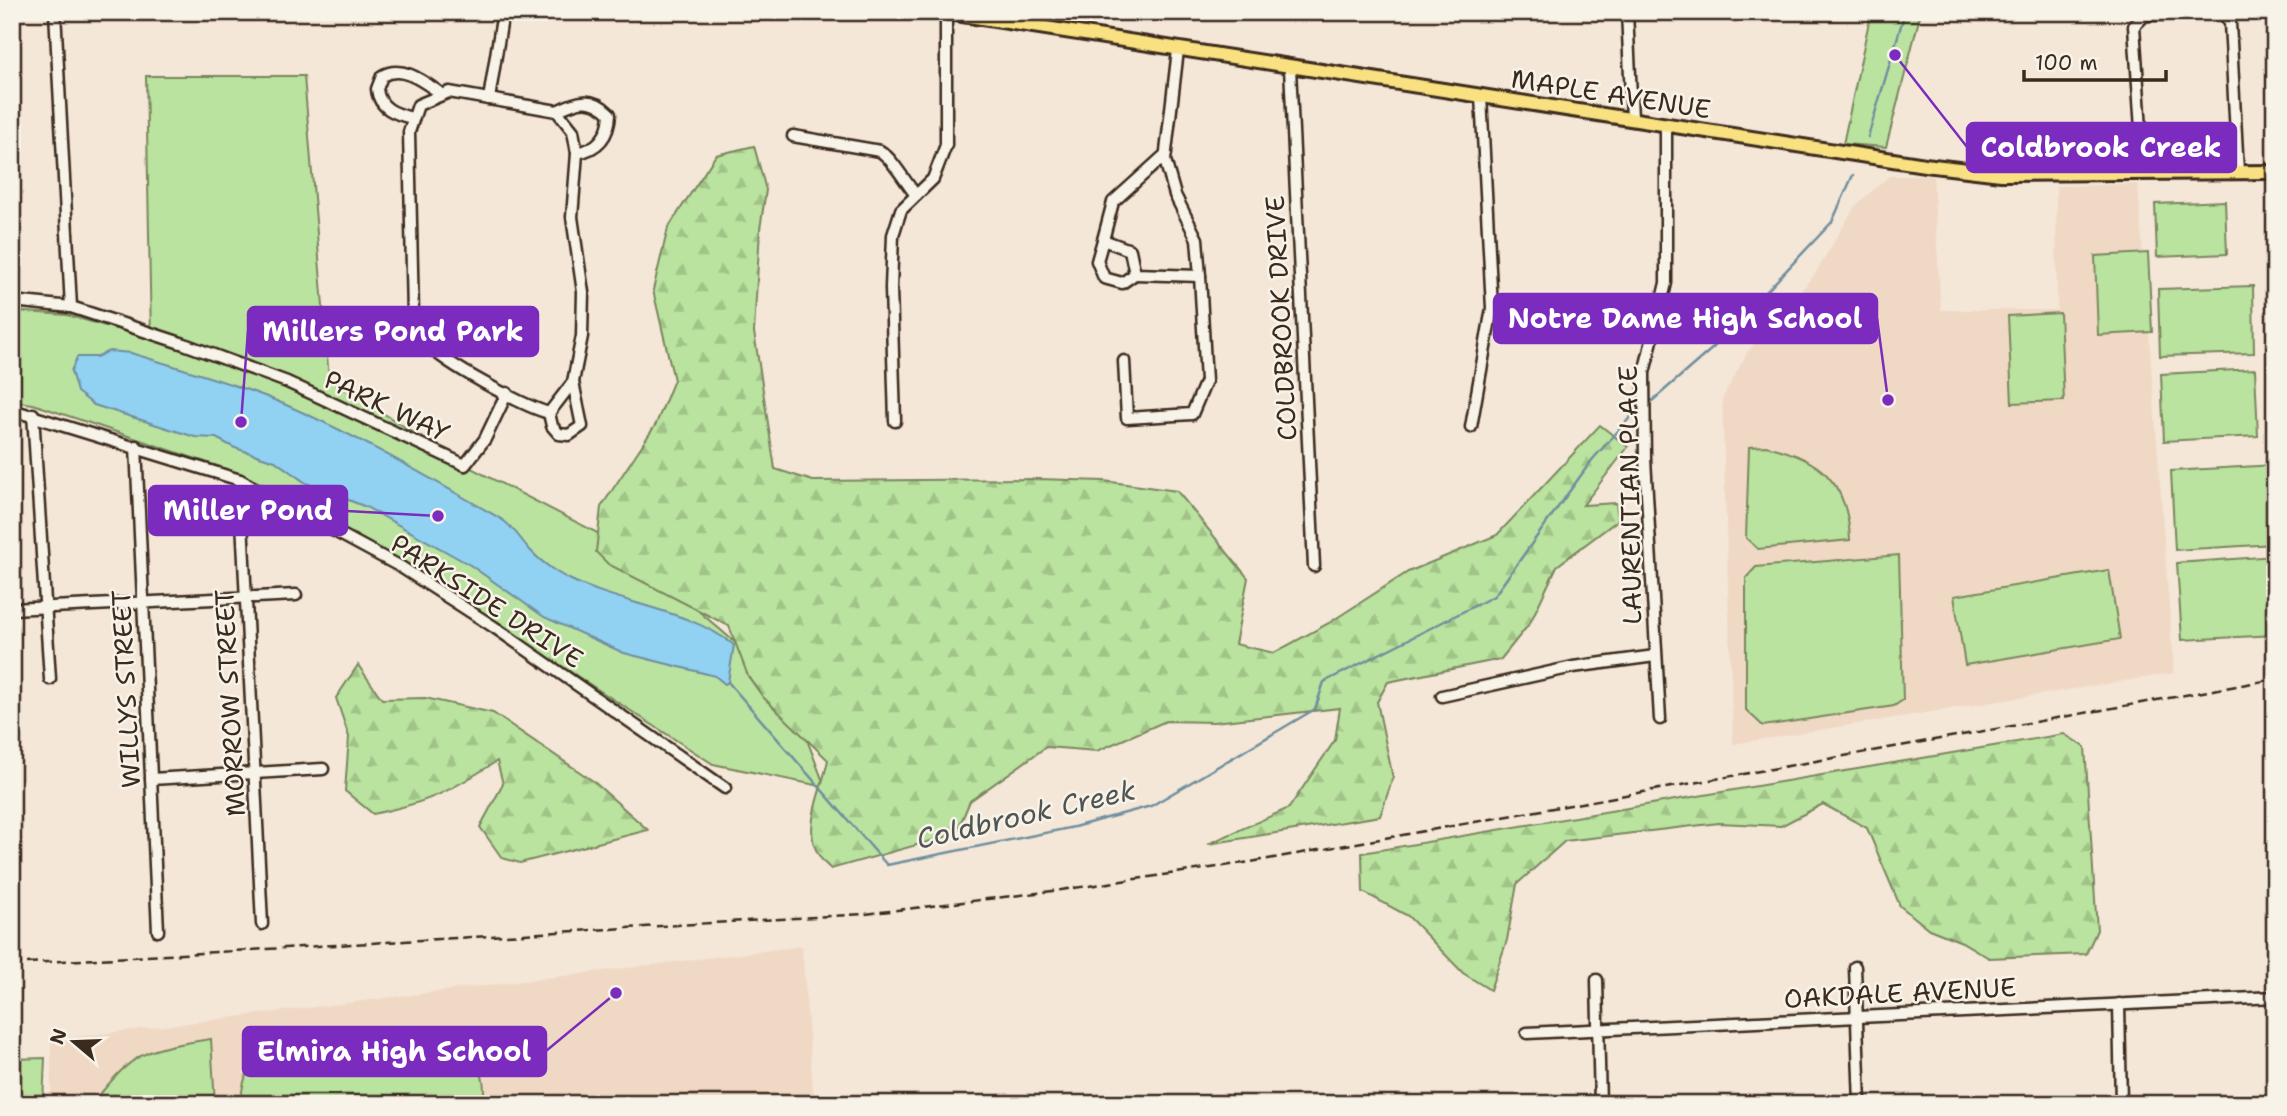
<svg xmlns="http://www.w3.org/2000/svg" width="2287" height="1116" font-family="'Shantell Sans',sans-serif">
<style>
.built{fill:#f0d9c4}
.green{fill:#bae39f;stroke:#7a865e;stroke-width:2}
.forest{fill:url(#forest-firs);stroke:#7a865e;stroke-width:2}
.water{fill:#91d1f2;stroke:#6f8e9d;stroke-width:2}
.lines{fill:none;stroke-linecap:round;stroke-linejoin:round}
.stream{stroke:#6f8e9d;stroke-width:2.5}
.minor-casing{stroke:#3b2a1e;stroke-width:15}
.major-casing{stroke:#3b2a1e;stroke-width:18}
.minor{stroke:#f7f3e8;stroke-width:10}
.major{stroke:#f9e181;stroke-width:12}
.rail{stroke:#3b2a1e;stroke-width:2.5;stroke-dasharray:10 5;stroke-linecap:butt}
.labels{text-anchor:middle;stroke-width:5;stroke-linejoin:round;paint-order:stroke}
.street-label{font-size:26px;fill:#3b2a1e;stroke:#f7f3e8}
.water-label{font-size:28px;font-style:italic;fill:#505453;stroke:#f7f3e8}
.leader{fill:none;stroke:#7b2cbf;stroke-width:2.5}
.callout-dot{fill:#7b2cbf;stroke:#f7f3e8;stroke-width:2.5}
.callout{fill:#7b2cbf;stroke:#7b2cbf;stroke-width:2.5}
.callout-label{font-size:28px;text-anchor:middle;font-weight:bold;fill:#fff}
</style>
<defs>
<pattern id="forest-firs" width="22" height="20" patternUnits="userSpaceOnUse" patternTransform="scale(1.75)"><rect width="22" height="20" fill="#bae39f"/><path d="M5 1l3.5 6h-7zM16 11l3.5 6h-7z" fill="#a1c388"/></pattern>
</defs>
<rect width="100%" height="100%" fill="#f4e7d8"/>
<filter id="ink" filterUnits="userSpaceOnUse"><feTurbulence type="fractalNoise" baseFrequency=".0143" numOctaves="2"/><feDisplacementMap in="SourceGraphic" scale="14" xChannelSelector="R" yChannelSelector="G"/><feConvolveMatrix kernelMatrix="1 2 1 2 8 2 1 2 1" color-interpolation-filters="sRGB"/></filter>
<g filter="url(#ink)">
<g class="built">
<polygon points="1889,176 1933,176 1941,310 2057,310 2056,186 2138,184 2174,673 1733,744 1722,399 1748,351 1815,274 1855,206"/>
<polygon points="802,946 814,1100 818,1104 51,1104 51,1040"/>
</g>
<g class="green">
<polygon points="1871,12 1921,12 1886,147 1843,144"/>
<polygon points="146,76 304,76 329,379 465,465 623,546 787,687 825,787 713,764 407,566 241,474 33,404 12,401 12,311 67,315 151,339"/>
<polygon points="2225,201 2227,254 2157,257 2155,204"/>
<polygon points="2148,253 2152,332 2098,335 2095,256"/>
<polygon points="2253,286 2254,353 2160,356 2158,289"/>
<polygon points="2060,313 2064,401 2012,403 2008,316"/>
<polygon points="2255,369 2258,436 2164,441 2161,374"/>
<path d="M1766 446C1820 458 1848 482 1850 540L1758 549 1746 538 1749 447Z"/>
<polygon points="2275,465 2275,544 2175,550 2171,471"/>
<polygon points="1899,555 1903,700 1894,706 1763,726 1746,710 1746,578 1756,567"/>
<polygon points="2275,556 2275,635 2182,640 2177,563"/>
<polygon points="2109,570 2120,639 1965,665 1954,596"/>
<path d="M431 1035C468 1040 489 1066 483 1104H241C242 1037 300 1039 349 1038 377 1037 404 1036 431 1035Z"/>
<path d="M211 1039 215 1104H92C136 1049 143 1050 211 1039Z"/>
<polygon points="45,1058 43,1104 12,1104 12,1059"/>
</g>
<g class="forest">
<path d="M754 146 766 190 760 229 754 332 775 469 813 481 1038 479 1104 481 1177 491 1248 578 1235 644 1274 653 1329 623 1408 572 1497 535 1600 425 1628 447 1583 505 1616 503 1618 520 1557 566 1530 623 1501 659 1388 682 1377 702 1393 778 1380 816 1208 844 1289 808 1335 740 1340 708 1214 722 1166 721 1097 751 1046 747 970 801 956 834 831 869C795 840 820 799 828 760L763 697 748 676 729 626 608 564 596 552 601 507 656 424 674 380 653 290 668 228 716 155Z"/>
<path d="M358 665 382 699 425 698 493 713 593 781 648 830 520 863 502 858 480 827 503 784 497 761C449 792 430 802 373 814L345 791 349 737 336 698Z"/>
<polygon points="2064,734 2085,747 2097,930 2086,954 1989,958 1962,942 1929,929 1900,906 1867,828 1823,804 1781,826 1719,823 1565,841 1517,884 1507,940 1490,990 1463,973 1408,916 1363,892 1362,853"/>
</g>
<path class="water" d="M109 351 131 353C176 367 223 380 267 397 348 430 425 475 501 519 514 527 520 539 530 550 539 560 555 572 567 578 621 605 686 608 734 645L728 682 725 684 715 676 624 653 544 617 470 565 366 507 306 483 275 461 235 448 216 438 195 437 94 405 77 392 71 371 77 357H96Z"/>
<g class="lines">
<g class="stream">
<polyline points="1868,137 1905,12"/>
<polyline points="1652,401 1714,347 1832,222 1853,175"/>
<polyline points="728,682 887,865 1074,827 1151,806 1315,709 1324,682 1494,596 1592,460 1635,412"/>
</g>
<g class="minor-casing">
<g id="minor">
<polyline points="55,12 71,307"/>
<polyline points="1627,12 1632,118"/>
<polyline points="1290,68 1314,566"/>
<path d="M449 92 557 111 573 131 577 153 572 217 583 292 582 336 573 382 549 413C523 406 445 364 427 344 420 336 417 325 413 315L409 132 418 105Z"/>
<polyline points="489,99 503,12"/>
<path d="M557 111C578 100 592 96 610 114 609 136 598 149 577 153"/>
<path d="M412 118C396 114 379 109 377 89L382 76C402 64 424 82 440 93"/>
<path d="M793 136 880 151C893 159 905 182 916 195"/>
<polyline points="1166,154 1113,202 1103,240 1130,250 1135,274 1200,276 1197,239 1175,195 1165,160 1178,50"/>
<polyline points="2144,173 2134,26 2145,15 2216,13 2224,14 2230,23 2238,172"/>
<polyline points="1103,240 1097,261 1104,278 1122,283 1135,274"/>
<polyline points="12,301 71,307 184,344 287,382 465,465 485,439 507,393"/>
<polyline points="1124,361 1127,418 1192,414 1206,381 1200,276"/>
<polyline points="12,410 240,480 401,567 494,627 725,788"/>
<polyline points="549,413 552,426 559,434 569,435 582,426 573,382"/>
<polyline points="33,414 50,679"/>
<polyline points="895,421 891,288 893,235 901,210 933,179 946,145 946,13"/>
<polyline points="1471,427 1492,308 1481,96"/>
<polyline points="136,446 158,931"/>
<polyline points="240,480 262,924"/>
<polyline points="12,609 296,595"/>
<polyline points="1442,696 1573,667 1655,656"/>
<polyline points="1660,719 1645,459 1644,373 1666,283 1666,127"/>
<polyline points="151,779 323,769"/>
<polyline points="1855,967 1860,1104"/>
<polyline points="1597,980 1600,1104"/>
<polyline points="2119,1004 2121,1104"/>
<polyline points="1527,1033 2275,997"/>
</g>
</g>
<g class="major-casing">
<polyline id="major" points="943,12 1925,165 2001,174 2275,172"/>
</g>
<use href="#minor" class="minor"/>
<use href="#major" class="major"/>
<polyline class="rail" points="12,964 865,914 1061,890 1251,862 2275,679"/>
</g>
</g>
<g class="labels">
<g class="street-label">
<text transform="translate(1611 94) rotate(9)" y="9">MAPLE AVENUE</text>
<text transform="translate(1281 318) rotate(-93)" y="9">COLDBROOK DRIVE</text>
<text transform="translate(387 406) rotate(25)" y="9">PARK WAY</text>
<text transform="translate(1630 495) rotate(-91)" y="9">LAURENTIAN PLACE</text>
<text transform="translate(487 601) rotate(33)" y="9">PARKSIDE DRIVE</text>
<text transform="translate(126 689) rotate(-93)" y="9">WILLYS STREET</text>
<text transform="translate(230 703) rotate(-93)" y="9">MORROW STREET</text>
<text transform="translate(1900 993) rotate(-3)" y="9">OAKDALE AVENUE</text>
</g>
<g class="water-label">
<text transform="translate(1026 814) rotate(-13)" y="10">Coldbrook Creek</text>
</g>
</g>
<path class="leader" d="M1895 55L1967 147M1888 400L1877 318M241 422L248 331M438 516L347 511M616 993L546 1051"/>
<g class="callout-dot">
<circle cx="1895" cy="55" r="7"/>
<circle cx="1888" cy="400" r="7"/>
<circle cx="241" cy="422" r="7"/>
<circle cx="438" cy="516" r="7"/>
<circle cx="616" cy="993" r="7"/>
</g>
<g class="callout">
<rect x="1967" y="123" width="269" height="49" rx="7"/>
<rect x="1494" y="294" width="383" height="49" rx="7"/>
<rect x="248" y="307" width="290" height="49" rx="7"/>
<rect x="149" y="486" width="198" height="49" rx="7"/>
<rect x="243" y="1027" width="303" height="49" rx="7"/>
</g>
<g class="callout-label">
<text x="2101" y="157">Coldbrook Creek</text>
<text x="1685" y="328">Notre Dame High School</text>
<text x="393" y="341">Millers Pond Park</text>
<text x="248" y="520">Miller Pond</text>
<text x="394" y="1061">Elmira High School</text>
</g>
<rect width="2287" height="1116" fill="none" stroke="#f7f3e8" stroke-width="42"/>
<rect x="21" y="21" width="2245" height="1074" fill="none" stroke="#3b2a1e" stroke-width="2.5" filter="url(#ink)"/>
<g transform="translate(74 1042) rotate(289)" stroke="#f7f3e8" stroke-width="5" paint-order="stroke">
<path d="M0-5L12 26L0 18L-12 26Z" fill="#3b2a1e"/>
<text y="-10" font-size="19" font-weight="bold" text-anchor="middle" fill="#3b2a1e">N</text>
</g>
<path d="M2024 70v10h142v-10" fill="none" stroke="#3b2a1e" stroke-width="3.5"/>
<text x="2035" y="70" font-size="21" fill="#3b2a1e" stroke="#f7f3e8" stroke-width="5" paint-order="stroke">100 m</text>
</svg>
